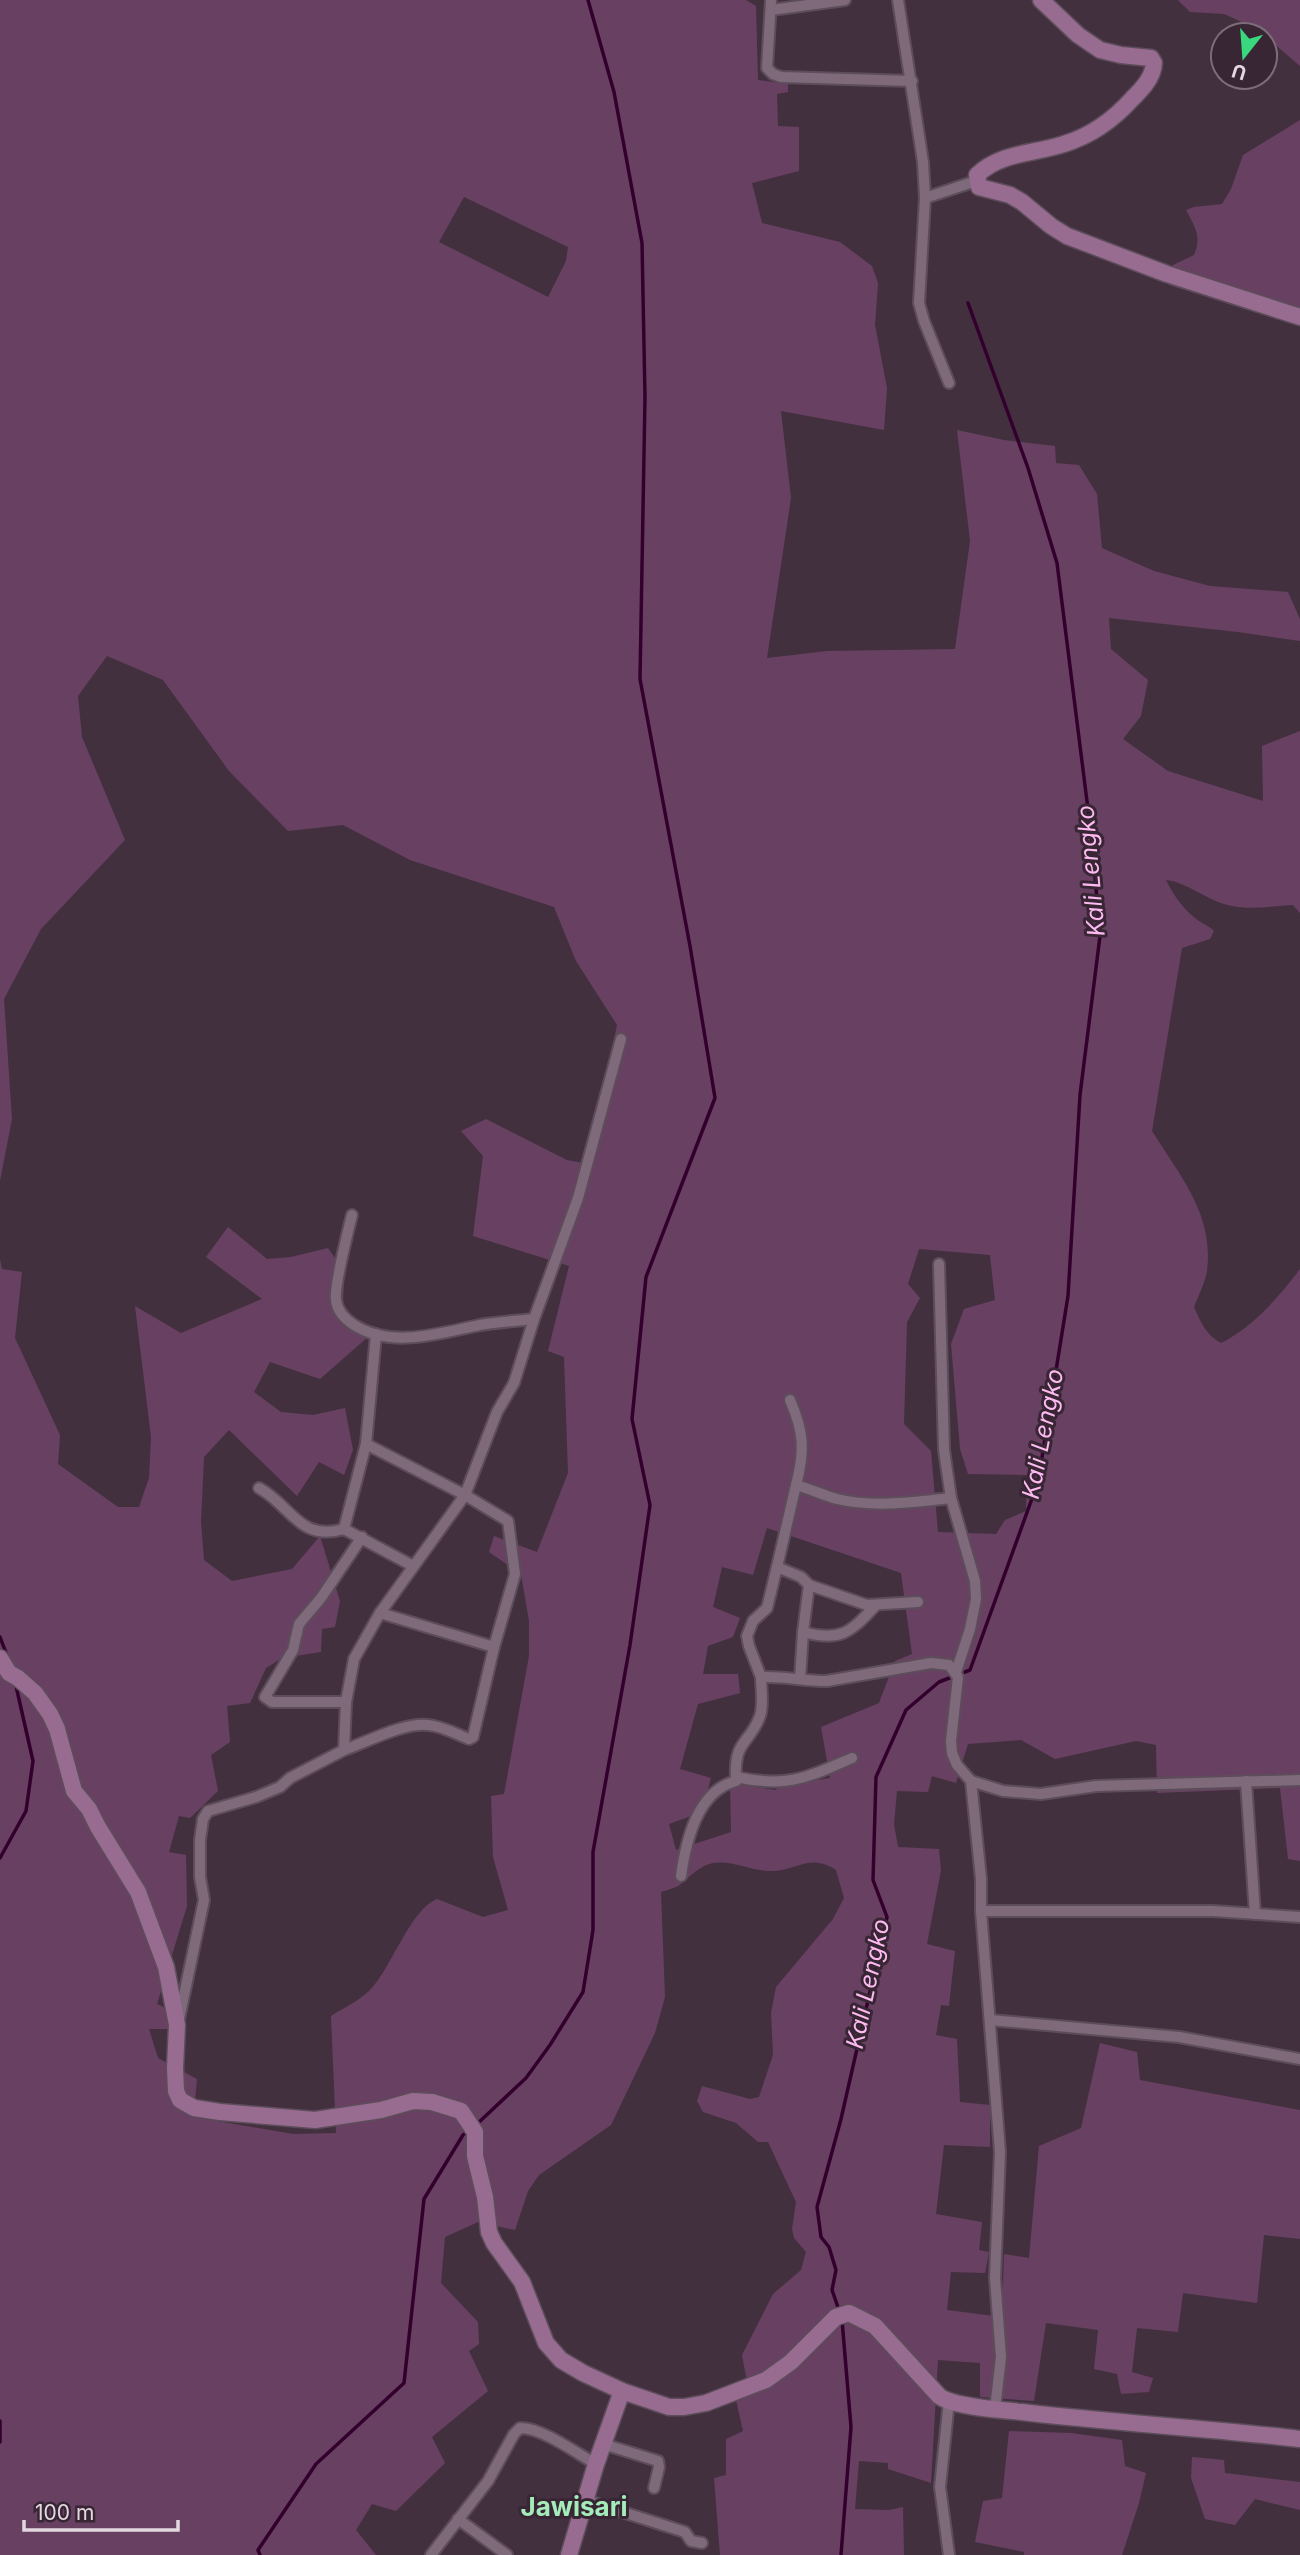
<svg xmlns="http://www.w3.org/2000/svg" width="1300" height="2555" font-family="Inter,sans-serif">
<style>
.green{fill:#684162;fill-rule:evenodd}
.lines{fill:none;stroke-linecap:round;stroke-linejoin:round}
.stream{stroke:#33002e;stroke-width:3.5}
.street-casing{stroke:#5d4d5a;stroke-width:14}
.secondary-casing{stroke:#5d4d5a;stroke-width:19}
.street{stroke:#7f6a7b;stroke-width:10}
.secondary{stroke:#986c91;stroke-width:16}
.labels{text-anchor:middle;stroke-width:6;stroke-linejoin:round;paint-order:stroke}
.water-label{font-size:24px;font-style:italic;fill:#fdbaf1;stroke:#382635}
.quarter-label{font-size:26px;font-weight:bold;fill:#a4ecba;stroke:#382635}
</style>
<rect width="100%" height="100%" fill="#43303f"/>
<g class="green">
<path d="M0 0H746L756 6 758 80 788 84V92L777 94 778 126 799 127V171L752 183 762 223 840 242 872 266 878 283 875 325 887 388 884 430 781 411 791 498 767 658 827 651 955 649 970 541 957 430 1004 440 1055 446 1056 463 1079 465 1097 494 1102 548 1154 571 1210 586 1288 592 1300 619V641L1238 632 1109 618 1111 649 1148 680 1141 716 1123 739 1168 771 1263 801 1262 746 1300 731V913L1293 905C1274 906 1251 910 1232 906 1209 902 1185 881 1166 880 1173 894 1182 908 1195 918 1201 923 1208 925 1214 931L1210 939 1182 948 1152 1131C1180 1176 1214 1214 1207 1271 1205 1283 1198 1296 1194 1307 1201 1323 1206 1335 1221 1343 1254 1326 1278 1298 1300 1269V1861L1288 1859 1280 1788 1157 1793 1156 1745 1136 1741 1055 1759 1021 1740 968 1744 956 1783 932 1776 928 1792 897 1791 894 1824 898 1847 939 1849 941 1870 927 1944 955 1951 949 2006 941 2005 936 2035 957 2039 960 2102 990 2105V2147L944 2145 936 2214 982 2222 979 2250 989 2252 985 2273 951 2272 947 2310 1002 2317 1004 2254 1029 2258 1039 2146 1081 2128 1100 2043 1137 2052 1140 2080 1300 2110V2239L1264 2235 1257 2303 1183 2293 1178 2332 1137 2328 1132 2372 1153 2378 1149 2392 1121 2394 1117 2374 1094 2369 1098 2330 1046 2323 1034 2401 980 2397V2363L938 2360 931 2483 888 2469V2463L859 2461 855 2509 889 2510 903 2507 904 2555H720L714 2478 726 2475V2439L743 2431 736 2400 747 2382 742 2355 773 2294 801 2270 806 2252 794 2238 792 2229 796 2202 768 2142H758L736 2123 703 2112 697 2101 702 2086 750 2099 759 2097 773 2055 771 2013 776 1987 833 1919 844 1898 836 1870C809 1852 797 1872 768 1871 750 1870 732 1860 713 1863 701 1865 690 1876 681 1884 676 1888 667 1890 661 1892L665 1997 655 2033 611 2125 539 2175 528 2191 515 2230 478 2222 445 2237 441 2283 478 2322 479 2344 469 2351 488 2391 432 2437 445 2463 396 2511 372 2504 356 2530 376 2555H0V1259L2 1269 22 1272 15 1338 60 1435 58 1464 118 1507H139L149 1478 151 1437 135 1306 181 1333 262 1299 206 1257 228 1227 267 1259 291 1257 328 1248 344 1271 343 1307 369 1336 320 1379 270 1362 254 1392 281 1412 313 1415 345 1408 353 1450 344 1475 319 1462 297 1496 229 1430 204 1457 201 1522 204 1560 232 1581 292 1569 320 1536 340 1601 335 1627 322 1629 321 1652 282 1658 266 1668 250 1703 227 1706 230 1742 211 1755 218 1791 190 1818 179 1816 169 1852 186 1855 187 1906 157 2004 168 2009V2029H149L158 2058 197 2079 195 2101 200 2118 293 2134 336 2133 331 2016C343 2008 359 2001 369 1991 391 1970 410 1909 437 1899L483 1917 508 1910 493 1857 491 1796 504 1794 529 1656V1621L521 1574 489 1552 494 1536 537 1552 568 1473 564 1357 548 1351 569 1266 473 1236 483 1156 461 1131 486 1119 567 1160 588 1164 617 1025 576 961 554 907 410 860 343 825 288 831 229 771 163 680 107 656 78 696 82 737 125 840 41 929 4 999 12 1119 0 1181ZM464 197 568 247 566 261 548 297 439 242ZM919 1249 990 1255 995 1300 964 1309 951 1344 960 1449 968 1474 1027 1475 1026 1511 1005 1520 996 1534 938 1532 931 1451 904 1424 907 1322 920 1298 908 1284ZM767 1528 901 1573 912 1654 895 1661 879 1703 821 1727 830 1778 780 1786 775 1790 730 1783 731 1832 676 1850 669 1824 702 1812 711 1778 680 1769 698 1704 740 1693 738 1674H703L708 1646 733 1637 740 1618 713 1607 722 1567 753 1575Z"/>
<polygon points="1178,0 1300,0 1300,66 1257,29 1224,14 1190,12"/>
<path d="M1300 120V312L1290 308 1279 320 1169 285 1173 265 1194 255C1202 237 1195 227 1186 210L1194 207 1222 204 1231 189 1243 155Z"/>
<polygon points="1009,2431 1071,2433 1122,2440 1125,2466 1146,2473 1139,2503 1122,2555 1024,2555 1024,2552 975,2542 983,2501 1002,2498"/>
<polygon points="1192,2457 1224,2460 1225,2473 1300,2482 1300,2510 1255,2499 1235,2525 1205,2519 1191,2478"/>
</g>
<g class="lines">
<g class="stream">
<polyline points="0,1637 8,1658"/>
<polyline points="0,1858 26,1811 33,1761 16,1686"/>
<polyline points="477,2124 526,2078 550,2045 583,1992 593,1930 593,1852 630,1645 650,1505 632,1419 646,1277 715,1098 690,946 640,679 645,397 642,243 614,92 588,0"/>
<polyline points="840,2313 832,2290 836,2270 829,2247 821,2237 817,2207 841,2119 887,1917 873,1880 876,1777 906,1710 939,1682 970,1670 1038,1482 1068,1296 1080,1095 1100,936 1092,841 1057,563 1028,468 968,303"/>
<polyline points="0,2421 0,2442"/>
<polyline points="260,2555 258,2550 316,2464 404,2383 424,2199 463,2135 468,2131"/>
<polyline points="841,2555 851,2427 842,2320"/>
</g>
<g class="street-casing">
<g id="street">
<polyline points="771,0 767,68 773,74 781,77 912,81"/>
<polyline points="898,0 923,162 925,198 919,303 924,321 949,383"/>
<polyline points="771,10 845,0"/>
<polyline points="925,198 976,181"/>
<path d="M352 1215C348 1231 334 1288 336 1300 337 1311 345 1319 354 1325 392 1349 440 1333 480 1325 498 1322 516 1321 534 1319"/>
<polyline points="939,1264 944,1450 951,1498 975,1581 976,1599 970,1629 956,1672"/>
<polyline points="376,1334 366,1444 344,1529 413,1566"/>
<path d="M790 1400C804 1432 805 1451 796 1485"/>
<polyline points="366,1444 465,1495 508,1521 515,1574 494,1647"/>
<path d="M259 1488C292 1506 299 1542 344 1529"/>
<path d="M777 1567 796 1485C810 1489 823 1495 837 1499 875 1508 914 1502 951 1498"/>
<path d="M918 1602 867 1605 809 1585 801 1577 777 1567 767 1608 753 1621 747 1636 749 1646 761 1677C784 1676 804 1681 827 1681L931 1663 949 1665 958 1677 951 1741 952 1753 957 1765 971 1781 981 1879V1911H1213L1300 1917"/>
<path d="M803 1632C840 1642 850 1633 875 1606"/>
<path d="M761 1677C761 1689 764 1704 760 1716 750 1744 734 1740 736 1777 787 1788 806 1778 852 1758"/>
<polyline points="800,1679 803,1632 809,1585"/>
<polyline points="346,1702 272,1702 265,1697 293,1650 299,1624 321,1598 362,1537"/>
<path d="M344 1750C367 1742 404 1722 428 1725 442 1726 456 1734 469 1739L473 1737 494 1647 380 1613"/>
<polyline points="971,1781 1003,1791 1041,1794 1096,1786 1300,1780"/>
<polyline points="1246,1781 1255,1914"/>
<path d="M681 1876C686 1841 697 1791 736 1781V1777"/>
<polyline points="981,1911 1000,2152 995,2278 1001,2357 995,2409"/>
<polyline points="179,2019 204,1900 200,1877 200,1840 203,1819 208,1811 256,1797 280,1787 290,1778 344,1750 346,1702 354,1659 380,1613 465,1495 497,1412 514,1383 534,1319 578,1198 621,1039"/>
<polyline points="990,2020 1179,2037 1300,2059"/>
<polyline points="603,2444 658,2461 659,2467 654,2488"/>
<polyline points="585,2500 685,2532 691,2541 702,2543"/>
<polyline points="458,2519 507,2555"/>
<path d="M431 2555 488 2481 514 2434 520 2428C543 2428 576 2453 596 2464"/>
<polyline points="949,2555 940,2487 949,2401"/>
</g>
</g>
<g class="secondary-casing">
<g id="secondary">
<path d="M1041 0 1078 35 1100 50 1121 55 1151 58 1154 63C1153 78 1142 89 1132 99 1114 119 1090 136 1064 144 1034 154 1001 152 977 175L979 187 1010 195 1022 202 1051 226 1067 236 1167 274 1300 317"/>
<path d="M0 1658 9 1673 18 1678 35 1693 50 1714 57 1729 74 1791 89 1809 98 1827 138 1892 166 1967 177 2025 175 2068 176 2091 180 2100 194 2108 220 2112 315 2120 381 2110 413 2101 432 2102 461 2111 475 2132V2156L485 2197 489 2232 494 2243 522 2282 546 2343 561 2360 583 2373 622 2391 669 2407H684L706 2403 766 2380 791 2362 836 2317 849 2313 875 2326 939 2396C953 2407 1003 2410 1022 2412 1115 2423 1208 2428 1300 2439"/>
<polyline points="569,2555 596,2464 622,2391"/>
</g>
</g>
<use href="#street" class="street"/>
<use href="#secondary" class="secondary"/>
</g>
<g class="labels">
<g class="water-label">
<text transform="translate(1091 871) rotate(-95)" y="8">Kali Lengko</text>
<text transform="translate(1043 1434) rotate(-79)" y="8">Kali Lengko</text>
<text transform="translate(868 1984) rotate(-78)" y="8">Kali Lengko</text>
</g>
<g class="quarter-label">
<text x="574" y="2516">Jawisari</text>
</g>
</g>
<g transform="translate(1244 56) rotate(197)"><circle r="33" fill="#382635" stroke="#7c6d79" stroke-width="2"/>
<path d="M0-5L12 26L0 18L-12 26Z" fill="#39d87f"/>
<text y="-10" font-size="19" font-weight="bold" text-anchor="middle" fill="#e3d7e0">U</text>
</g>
<path d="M24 2520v10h154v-10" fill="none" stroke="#e3d7e0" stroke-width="3.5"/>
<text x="35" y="2520" font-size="21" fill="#e3d7e0" stroke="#382635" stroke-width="5" paint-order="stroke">100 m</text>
</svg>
